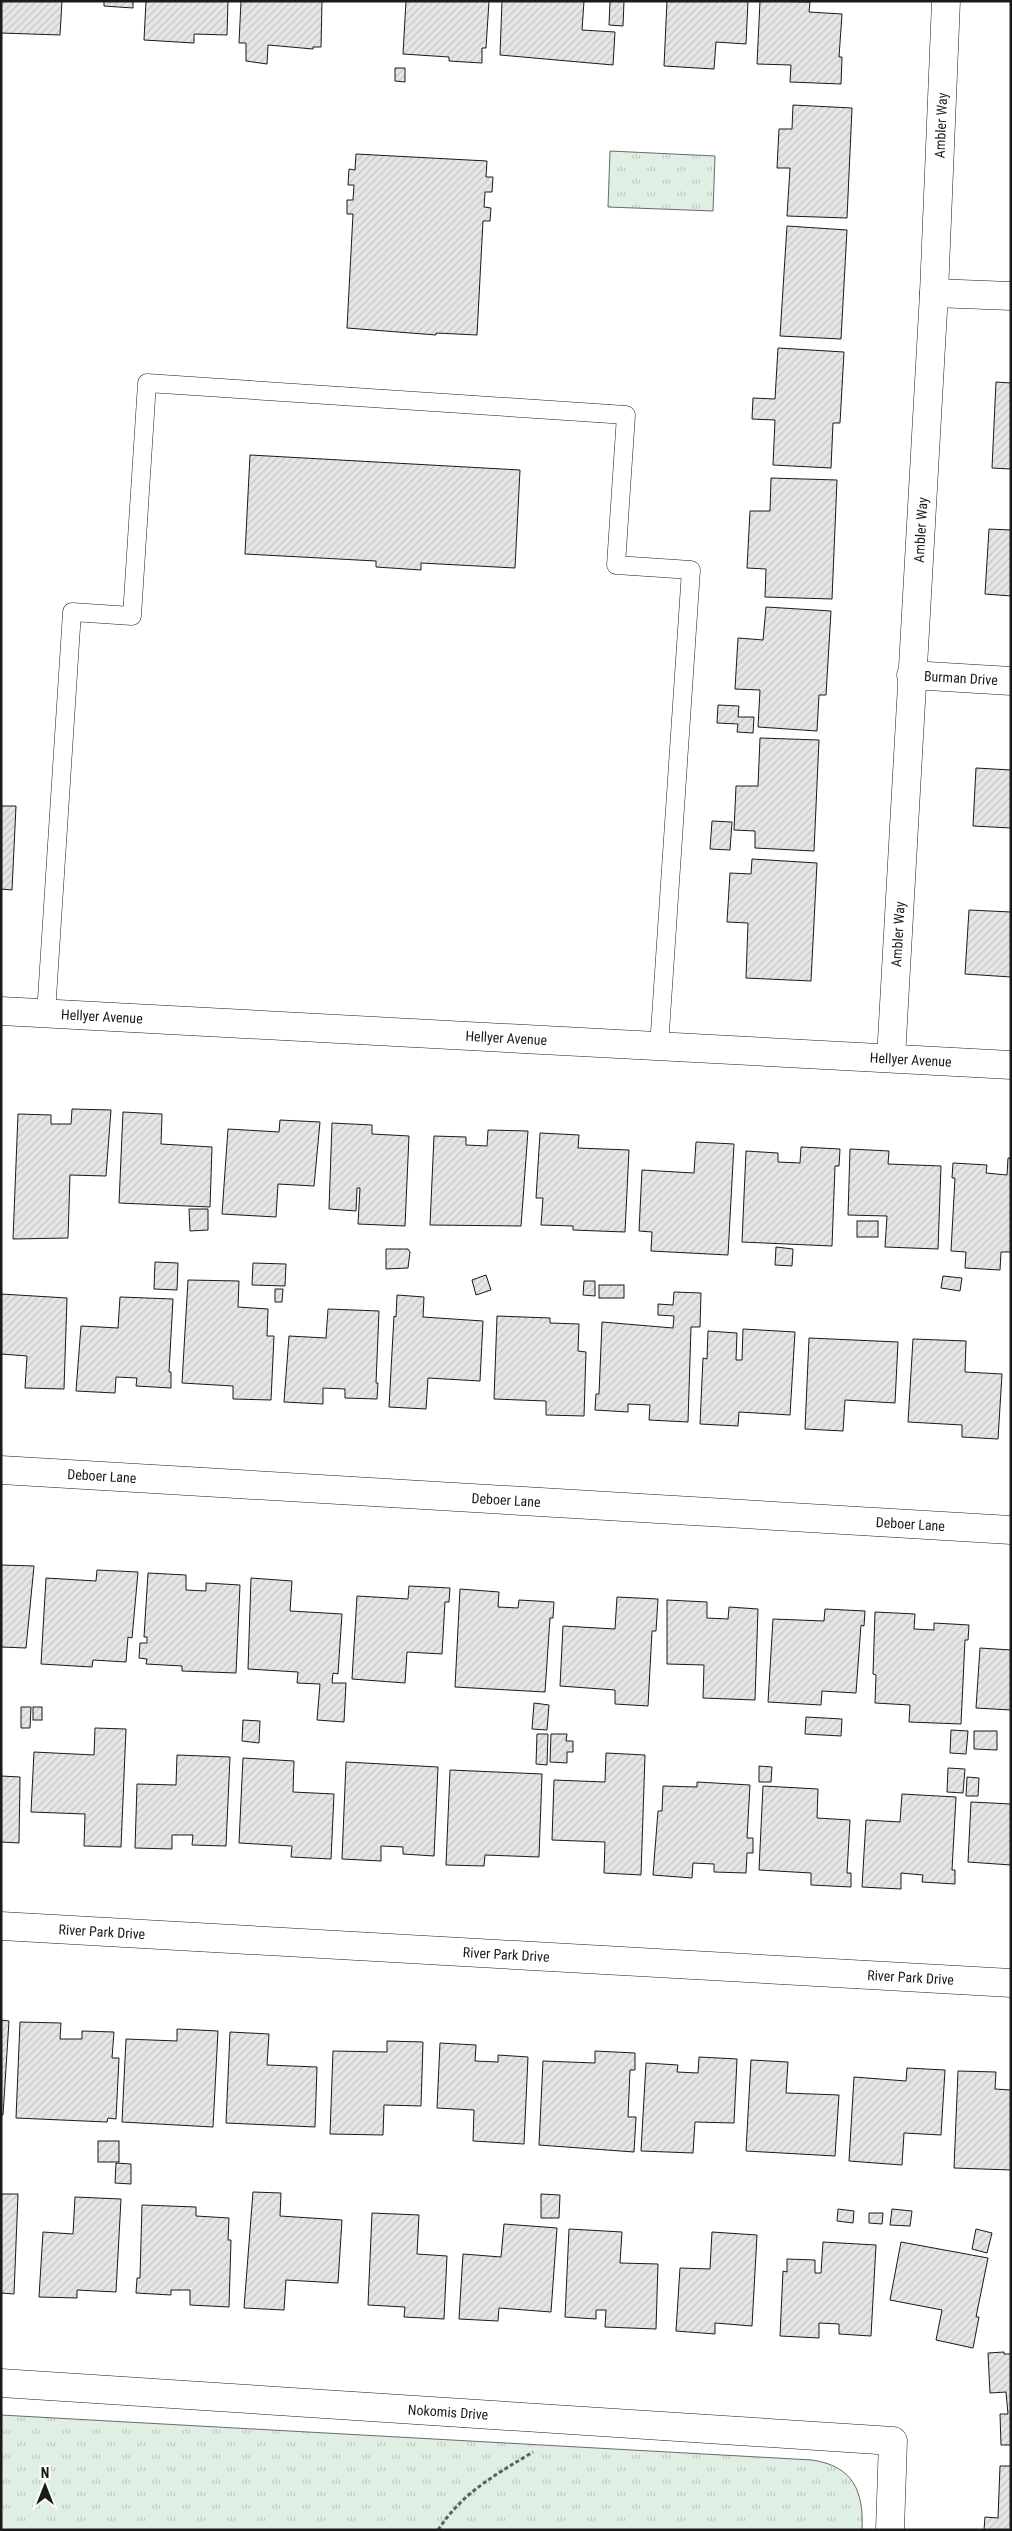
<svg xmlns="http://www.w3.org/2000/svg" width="1012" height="2531" font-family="'Roboto Condensed',sans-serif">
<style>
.grass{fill:url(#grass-tufts);stroke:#6a6a6a}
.building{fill:url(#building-hatch);stroke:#1a1a1a}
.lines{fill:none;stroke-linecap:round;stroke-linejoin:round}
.service-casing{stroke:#1a1a1a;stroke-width:19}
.minor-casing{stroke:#1a1a1a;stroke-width:29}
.tertiary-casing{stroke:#1a1a1a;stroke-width:29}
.path{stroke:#5f5f5f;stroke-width:3;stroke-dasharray:4 2.5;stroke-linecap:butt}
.service{stroke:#fff;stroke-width:18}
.minor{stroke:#fff;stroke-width:28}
.tertiary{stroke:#fff;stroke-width:28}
.labels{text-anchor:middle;stroke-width:4;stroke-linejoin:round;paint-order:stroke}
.street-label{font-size:14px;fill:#1a1a1a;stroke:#fff}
</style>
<defs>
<pattern id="grass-tufts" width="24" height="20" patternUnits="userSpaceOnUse" patternTransform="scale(1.25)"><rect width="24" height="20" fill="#e0efe3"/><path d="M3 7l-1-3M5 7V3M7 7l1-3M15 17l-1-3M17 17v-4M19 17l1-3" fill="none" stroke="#c0ccc2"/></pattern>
<pattern id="building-hatch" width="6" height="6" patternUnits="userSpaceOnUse" patternTransform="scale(1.25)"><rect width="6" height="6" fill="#e6e6e6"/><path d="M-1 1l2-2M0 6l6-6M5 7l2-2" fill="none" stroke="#c5c5c5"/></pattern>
</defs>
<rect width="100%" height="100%" fill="#fff"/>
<g class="grass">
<polygon points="610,151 715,156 713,211 608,207"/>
<path d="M1 2415 812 2460C853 2466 864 2491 862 2530H1Z"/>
</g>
<g class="building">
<polygon points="1,1 62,1 60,35 1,33"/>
<polygon points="104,1 133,1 133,8 104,6"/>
<polygon points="146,1 228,1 227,35 194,34 194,43 144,40"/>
<polygon points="241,1 322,1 321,47 313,47 313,49 268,45 267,64 246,61 246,43 239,43"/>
<polygon points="406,1 489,1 486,48 482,48 482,63 449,61 449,57 403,54"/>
<polygon points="502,1 584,1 582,30 615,32 613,65 500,55"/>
<polygon points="610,1 624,1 623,26 609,25"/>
<polygon points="667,1 748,1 746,44 716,42 714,69 664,66"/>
<polygon points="760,1 810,2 809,12 842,14 839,57 842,57 841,84 790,82 791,65 757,64"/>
<polygon points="395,68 405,68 405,82 395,81"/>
<polygon points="793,105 852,108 847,218 787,216 790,168 777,168 779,129 792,129"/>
<polygon points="356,154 487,161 486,177 493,177 492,192 485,192 484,207 491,208 490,221 483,221 477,335 436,333 436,335 347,328 353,214 347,214 347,200 353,200 354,185 348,185 349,169 355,170"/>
<polygon points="787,226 847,230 841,339 780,336"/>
<polygon points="778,348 844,352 840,423 833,423 831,468 773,465 775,420 752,419 753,398 775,399"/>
<polygon points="996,382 1011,383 1011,469 992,468"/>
<polygon points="250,455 520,470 515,568 421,563 421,570 376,567 376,561 245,554"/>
<polygon points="771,478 837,480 832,599 765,597 766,569 747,568 750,511 770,511"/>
<polygon points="989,529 1011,530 1011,596 985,594"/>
<polygon points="766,607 831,611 826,695 819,695 817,731 758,727 760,690 735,689 738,638 763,640"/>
<polygon points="718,705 739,706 738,717 754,717 753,733 737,732 738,724 717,723"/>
<polygon points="760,738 819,740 814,851 755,848 755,831 734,830 736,786 758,786"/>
<polygon points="976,768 1011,770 1011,828 973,826"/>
<polygon points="1,806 16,806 12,890 1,889"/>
<polygon points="712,821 732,822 730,850 710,849"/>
<polygon points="752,859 817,863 811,981 746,978 748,923 727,922 730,873 751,874"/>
<polygon points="969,910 1011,912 1011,977 965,974"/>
<polygon points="72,1109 111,1110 106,1176 70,1175 68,1238 13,1239 18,1114 51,1115 51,1124 71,1124"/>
<polygon points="123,1112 162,1114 161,1144 212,1147 210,1207 119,1203"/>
<polygon points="280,1120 320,1122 314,1186 278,1184 276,1217 222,1214 228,1129 279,1132"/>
<polygon points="332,1123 372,1125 372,1134 409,1136 405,1226 358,1224 360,1188 357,1188 356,1211 329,1209"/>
<polygon points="488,1130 528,1131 521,1226 430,1225 434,1136 466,1137 466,1145 487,1146"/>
<polygon points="540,1133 579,1135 578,1148 629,1150 625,1232 573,1230 573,1226 541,1225 543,1198 536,1198"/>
<polygon points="696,1142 734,1144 728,1255 651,1251 652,1232 639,1231 642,1170 694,1173"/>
<polygon points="801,1147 840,1149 839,1166 835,1166 832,1246 742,1242 746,1151 778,1153 778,1162 800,1163"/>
<polygon points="850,1149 889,1151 888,1164 941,1166 938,1249 885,1247 887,1216 848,1215"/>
<polygon points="1008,1158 1011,1158 1011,1252 1001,1252 1000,1270 965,1268 966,1252 951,1251 955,1178 952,1178 953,1163 987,1165 986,1173 1007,1175"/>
<polygon points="189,1209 208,1209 208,1230 190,1231"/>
<rect x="857" y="1221" width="21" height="16"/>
<polygon points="776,1247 793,1249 792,1266 775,1265"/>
<polygon points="386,1249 408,1249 410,1252 408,1268 386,1269"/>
<polygon points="155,1262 178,1263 177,1290 154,1289"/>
<polygon points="253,1263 286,1264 285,1286 252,1285"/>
<polygon points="486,1275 491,1290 476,1295 472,1280"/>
<polygon points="943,1276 962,1278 960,1291 941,1288"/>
<polygon points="188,1280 239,1281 238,1307 268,1309 267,1336 274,1336 271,1400 233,1399 233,1386 182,1383"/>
<polygon points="584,1281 595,1281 595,1296 583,1295"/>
<rect x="599" y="1285" width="25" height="13"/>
<polygon points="275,1289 283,1289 282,1302 275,1302"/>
<polygon points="674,1292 701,1293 700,1327 691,1327 688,1422 649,1420 650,1405 628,1404 628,1412 595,1410 596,1394 599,1394 602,1322 673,1328 674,1316 658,1315 658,1304 673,1305"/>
<polygon points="1,1294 67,1298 64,1389 25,1388 27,1356 1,1354"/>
<polygon points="397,1295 424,1297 423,1317 483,1321 480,1381 428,1378 426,1409 389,1407 394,1316 396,1317"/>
<polygon points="120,1297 173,1299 169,1372 171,1372 171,1388 136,1386 137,1378 116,1377 115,1393 76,1391 81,1326 118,1328"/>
<polygon points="328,1309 379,1311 376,1383 378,1383 377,1399 345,1398 345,1389 323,1388 323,1404 284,1402 289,1336 326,1338"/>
<polygon points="497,1316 550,1318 550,1323 579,1324 578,1351 586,1352 584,1416 546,1415 546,1401 494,1399"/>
<polygon points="743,1329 795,1332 790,1415 739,1412 738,1426 700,1424 703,1358 707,1359 708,1331 737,1333 736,1360 742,1360"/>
<polygon points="809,1338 898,1342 895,1403 845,1400 843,1431 805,1429"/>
<polygon points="913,1339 966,1341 965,1372 1002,1374 998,1439 962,1437 962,1425 908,1422"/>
<polygon points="1,1565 34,1566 26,1648 1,1647"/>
<polygon points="97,1570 138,1572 132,1638 128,1637 126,1662 93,1660 92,1667 41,1664 46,1578 96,1581"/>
<polygon points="148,1573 186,1575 186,1590 206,1591 206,1583 240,1585 236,1673 182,1671 182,1666 146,1664 147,1659 139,1658 140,1643 147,1643 147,1637 144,1637"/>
<polygon points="251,1578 292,1581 290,1611 342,1614 338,1674 333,1673 332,1683 346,1683 344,1722 317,1720 320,1684 297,1683 298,1672 248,1669"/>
<polygon points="409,1586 450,1588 449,1602 445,1602 442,1654 407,1652 405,1683 352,1679 357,1596 408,1599"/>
<polygon points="460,1589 499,1592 498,1607 518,1608 519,1600 554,1602 553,1618 550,1618 545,1692 455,1687"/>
<polygon points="617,1597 658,1599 656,1631 652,1631 648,1706 615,1704 615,1690 560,1686 563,1626 615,1629"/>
<polygon points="667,1600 707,1602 707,1618 728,1619 729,1607 758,1609 755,1700 703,1698 704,1665 667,1664"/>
<polygon points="825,1609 865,1611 864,1626 861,1625 856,1693 822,1691 821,1705 768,1702 773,1619 824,1621"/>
<polygon points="875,1612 915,1614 914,1629 934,1630 934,1623 969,1625 968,1640 965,1640 961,1724 909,1722 910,1705 875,1703 876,1675 873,1674"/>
<polygon points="980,1648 1011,1650 1011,1710 976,1708"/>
<polygon points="534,1703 549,1705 547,1730 532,1729"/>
<polygon points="21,1707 31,1707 30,1728 21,1728"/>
<rect x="33" y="1707" width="9" height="13"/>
<polygon points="806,1717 842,1719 841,1736 805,1734"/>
<polygon points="243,1720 260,1721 259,1743 242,1741"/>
<polygon points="95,1728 126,1729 121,1847 84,1846 85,1814 31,1812 34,1752 94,1755"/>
<polygon points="951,1730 968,1731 966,1754 950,1753"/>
<polygon points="974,1731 997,1731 997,1750 974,1749"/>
<polygon points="537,1734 548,1734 547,1765 536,1764"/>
<polygon points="551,1734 567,1734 566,1741 573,1741 573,1752 567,1752 567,1763 550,1762"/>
<polygon points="606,1753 645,1755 641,1875 604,1873 605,1842 552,1840 554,1780 605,1782"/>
<polygon points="177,1755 230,1757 226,1846 192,1845 193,1835 172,1835 172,1849 135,1848 137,1784 176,1785"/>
<polygon points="243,1758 294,1761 293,1792 334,1794 331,1859 291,1857 292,1846 239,1843"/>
<polygon points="346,1762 438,1767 434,1856 403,1854 403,1847 381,1846 381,1861 342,1859"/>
<polygon points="759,1766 772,1767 771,1782 759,1782"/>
<polygon points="948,1768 965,1769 963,1793 947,1792"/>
<polygon points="450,1770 542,1774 539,1857 485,1855 484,1866 446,1865"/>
<polygon points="1,1776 20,1777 19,1843 1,1842"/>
<polygon points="967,1777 979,1778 978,1796 966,1796"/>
<polygon points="697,1782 750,1785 747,1838 753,1838 753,1853 747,1853 746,1873 714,1872 714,1864 693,1863 692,1878 653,1875 658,1811 662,1811 663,1786 697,1787"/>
<polygon points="763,1786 818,1789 817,1818 850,1820 847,1873 851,1873 851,1887 811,1885 811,1873 759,1870"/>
<polygon points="902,1794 956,1797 952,1870 955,1870 955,1884 922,1882 923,1875 901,1873 901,1889 862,1887 866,1820 900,1822"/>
<polygon points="971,1802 1011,1804 1011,1865 968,1862"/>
<polygon points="1,2020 9,2021 3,2115 1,2115"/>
<polygon points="20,2022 61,2023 60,2039 82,2039 82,2031 114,2032 112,2058 119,2058 116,2119 108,2118 107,2122 16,2118"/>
<polygon points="177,2029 218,2031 213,2127 122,2122 126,2039 177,2041"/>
<polygon points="230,2032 269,2034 267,2065 317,2067 315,2127 226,2123"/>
<polygon points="387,2041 423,2042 421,2106 384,2105 383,2135 330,2134 333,2051 387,2052"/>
<polygon points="440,2043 476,2045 475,2061 498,2062 498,2055 528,2057 524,2144 473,2141 474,2110 437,2108"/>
<polygon points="595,2051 635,2053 635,2070 630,2070 628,2117 636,2117 634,2152 539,2145 543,2061 595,2063"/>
<polygon points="699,2057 737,2059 734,2123 695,2122 693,2153 641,2151 646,2063 678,2065 677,2072 698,2073"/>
<polygon points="751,2060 788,2062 786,2093 839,2095 835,2156 746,2151"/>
<polygon points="907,2068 945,2070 941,2135 904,2133 902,2165 849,2161 854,2077 906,2081"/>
<polygon points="958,2071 996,2072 995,2089 1011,2090 1011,2170 954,2168"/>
<rect x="98" y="2141" width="21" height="21"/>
<polygon points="116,2163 131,2164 131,2184 115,2183"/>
<polygon points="253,2192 281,2193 280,2216 342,2220 338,2283 286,2280 284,2310 244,2308"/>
<polygon points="1,2194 18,2194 14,2294 1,2293"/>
<polygon points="541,2194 560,2195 559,2218 541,2218"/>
<polygon points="75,2197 121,2199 116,2292 77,2290 77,2298 39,2297 43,2232 73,2234"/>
<polygon points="142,2205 196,2207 196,2216 229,2218 228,2240 231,2240 229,2307 190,2305 190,2290 171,2290 171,2295 136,2293 137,2278 140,2278"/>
<polygon points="838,2209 854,2211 853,2223 837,2221"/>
<polygon points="892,2209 912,2211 910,2226 890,2225"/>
<polygon points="372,2213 419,2215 417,2254 447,2256 444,2319 404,2317 405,2307 368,2305"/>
<polygon points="869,2213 883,2213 882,2224 869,2223"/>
<polygon points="504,2224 557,2228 551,2312 499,2308 498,2321 459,2319 463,2254 501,2257"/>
<polygon points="569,2229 622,2232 620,2263 658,2264 656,2329 605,2327 606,2310 596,2310 596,2319 565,2317"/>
<polygon points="976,2229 992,2233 987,2253 972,2249"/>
<polygon points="712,2232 757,2235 752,2326 715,2323 715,2334 676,2331 680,2268 710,2269"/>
<polygon points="823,2242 876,2245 871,2336 839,2334 839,2324 819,2323 819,2338 780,2336 783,2271 787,2272 787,2259 815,2260 815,2273 821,2273"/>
<polygon points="901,2242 988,2258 976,2317 979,2317 973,2348 936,2340 942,2310 890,2300"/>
<polygon points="1004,2352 1004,2354 1011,2354 1011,2445 1001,2445 1000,2414 1008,2414 1006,2392 990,2393 988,2353"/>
<polygon points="1000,2466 1011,2466 1011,2530 984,2530 985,2517 998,2518"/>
</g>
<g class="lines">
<g class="service-casing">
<polyline id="service" points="46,1014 72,612 132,616 147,383 626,415 616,565 691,570 659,1047"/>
</g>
<g class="minor-casing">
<g id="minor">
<polyline points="934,293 1011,296"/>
<path id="s1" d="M911 675 1011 681"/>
<path id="s2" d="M891 1058 934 293 946 1"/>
<path id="s3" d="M1 1470 1011 1530"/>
<path id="s4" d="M1 1926 1011 1983"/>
<path id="s5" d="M1 2383 893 2441 890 2530"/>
</g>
</g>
<g class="tertiary-casing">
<g id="tertiary">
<path id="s6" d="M1 1011 1011 1065"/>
</g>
</g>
<path class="path" d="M438 2530C463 2492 495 2475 533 2452"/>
<use href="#service" class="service"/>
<use href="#minor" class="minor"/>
<use href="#tertiary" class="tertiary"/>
</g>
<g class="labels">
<g class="street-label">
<text dy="5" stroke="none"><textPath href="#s2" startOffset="934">Ambler Way</textPath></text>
<text dy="5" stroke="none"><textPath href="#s2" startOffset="529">Ambler Way</textPath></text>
<text dy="5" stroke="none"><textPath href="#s1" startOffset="50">Burman Drive</textPath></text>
<text dy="5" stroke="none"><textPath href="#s2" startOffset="124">Ambler Way</textPath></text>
<text dy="5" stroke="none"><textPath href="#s6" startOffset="101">Hellyer Avenue</textPath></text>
<text dy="5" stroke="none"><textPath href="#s6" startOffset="506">Hellyer Avenue</textPath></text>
<text dy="5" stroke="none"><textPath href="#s6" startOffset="911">Hellyer Avenue</textPath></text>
<text dy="5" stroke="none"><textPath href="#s3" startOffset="101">Deboer Lane</textPath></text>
<text dy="5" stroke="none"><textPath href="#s3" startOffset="506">Deboer Lane</textPath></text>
<text dy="5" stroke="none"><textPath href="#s3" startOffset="911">Deboer Lane</textPath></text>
<text dy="5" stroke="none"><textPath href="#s4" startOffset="101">River Park Drive</textPath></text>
<text dy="5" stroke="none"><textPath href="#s4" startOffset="506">River Park Drive</textPath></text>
<text dy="5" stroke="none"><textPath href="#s4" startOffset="911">River Park Drive</textPath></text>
<text dy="5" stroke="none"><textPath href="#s5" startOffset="448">Nokomis Drive</textPath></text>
</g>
</g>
<rect width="1012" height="2531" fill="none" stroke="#1a1a1a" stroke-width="5"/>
<g transform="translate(45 2486)" stroke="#ffffff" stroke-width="4" paint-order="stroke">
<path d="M0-4L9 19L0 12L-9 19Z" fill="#1a1a1a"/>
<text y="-8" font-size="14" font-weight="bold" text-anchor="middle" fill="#1a1a1a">N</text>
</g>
</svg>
